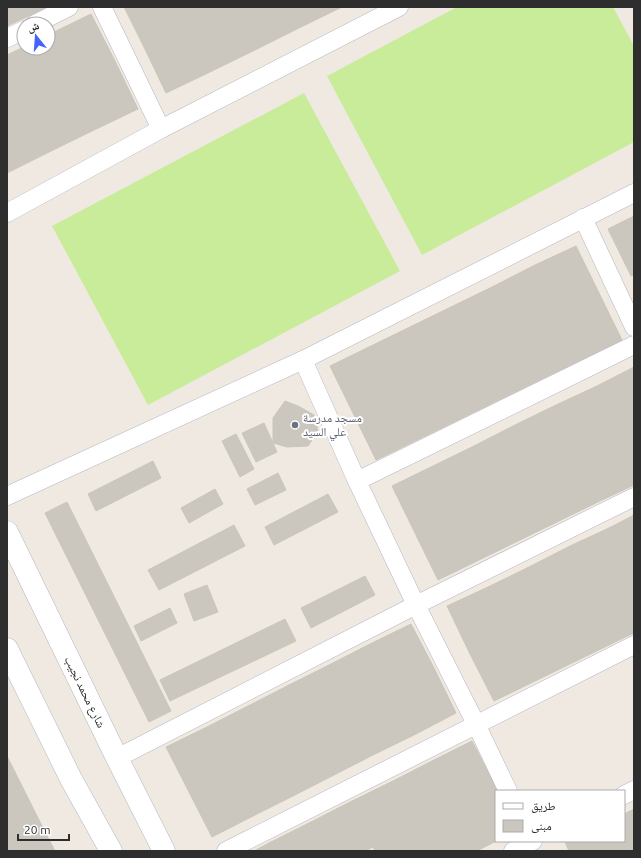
<svg xmlns="http://www.w3.org/2000/svg" width="641" height="858" font-family="Ubuntu,'Noto Naskh Arabic',sans-serif">
<style>
.pitch{fill:#c9ec9a}
.building{fill:#cbc7bf;stroke:#cbc5ba}
.lines{fill:none;stroke-linecap:round;stroke-linejoin:round}
.street-casing{stroke:#b4b7c1;stroke-width:19}
.secondary-casing{stroke:#b4b7c1;stroke-width:23}
.street{stroke:#fff;stroke-width:18}
.secondary{stroke:#fff;stroke-width:22}
.worship-dot{fill:#6b7280;stroke:#fff;stroke-width:1.5}
.labels{text-anchor:middle;stroke-width:4;stroke-linejoin:round;paint-order:stroke}
.worship-label{font-size:12px;fill:#5b616d;stroke:#fff;text-anchor:start}
.street-label{font-size:12px;fill:#2e2e2e;stroke:#fff}
</style>
<rect width="100%" height="100%" fill="#efe9e1"/>
<g class="pitch">
<polygon points="457,7 613,7 634,46 634,142 422,255 327,76"/>
<polygon points="304,93 400,271 148,405 52,226"/>
</g>
<g class="building">
<polygon points="7,7 32,7 35,13 7,26"/>
<polygon points="32,7 47,7 35,13"/>
<polygon points="124,7 180,7 188,23 143,45"/>
<polygon points="180,7 222,7 188,23"/>
<polygon points="222,7 237,7 257,49 212,71 188,23"/>
<polygon points="237,7 294,7 303,26 257,49"/>
<polygon points="294,7 342,7 303,26"/>
<polygon points="91,14 115,61 69,83 48,40 48,35"/>
<polygon points="188,23 212,71 166,93 143,45"/>
<polygon points="48,40 69,83 24,106 7,72 7,55 24,47 24,48 48,48"/>
<polygon points="115,61 138,109 92,131 69,83"/>
<polygon points="7,72 24,106 7,114"/>
<polygon points="69,83 92,131 47,153 24,106"/>
<polygon points="24,106 47,153 7,173 7,114"/>
<polygon points="634,216 634,275 631,276 608,229"/>
<polygon points="576,246 599,293 558,313 535,265"/>
<polygon points="535,265 558,313 517,333 494,286"/>
<polygon points="494,286 517,333 476,353 453,306"/>
<polygon points="599,293 622,340 581,360 558,313"/>
<polygon points="453,306 476,353 435,373 412,326"/>
<polygon points="558,313 581,360 540,380 517,333"/>
<polygon points="412,326 435,373 394,393 371,346"/>
<polygon points="517,333 540,380 499,400 476,353"/>
<polygon points="371,346 394,393 353,413 330,366"/>
<polygon points="476,353 499,400 458,420 435,373"/>
<polygon points="634,367 634,426 620,433 597,386"/>
<polygon points="435,373 458,420 417,440 394,393"/>
<polygon points="597,386 620,433 579,453 556,405"/>
<polygon points="394,393 417,440 376,460 353,413"/>
<polygon points="285,401 298,406 314,415 318,431 308,446 287,447 273,443 273,418"/>
<polygon points="556,405 579,453 538,473 515,425"/>
<polygon points="264,423 277,452 256,462 242,433"/>
<polygon points="515,425 538,473 497,493 474,446"/>
<polygon points="634,426 634,461 620,433"/>
<polygon points="620,433 634,461 634,485 602,500 579,453"/>
<polygon points="236,434 254,469 240,477 222,441"/>
<polygon points="474,446 497,493 456,513 433,466"/>
<polygon points="579,453 602,500 561,520 538,473"/>
<polygon points="153,461 161,478 96,511 88,494"/>
<polygon points="433,466 456,513 415,533 392,486"/>
<polygon points="278,473 286,490 255,505 247,489"/>
<polygon points="538,473 561,520 520,540 497,493"/>
<polygon points="215,489 223,504 189,523 181,508"/>
<polygon points="497,493 520,540 479,560 456,513"/>
<polygon points="328,494 338,512 274,545 265,527"/>
<polygon points="67,502 171,711 149,722 45,513"/>
<polygon points="456,513 479,560 438,580 415,533"/>
<polygon points="634,515 634,573 611,527"/>
<polygon points="234,525 245,546 159,590 148,570"/>
<polygon points="611,527 634,574 593,594 570,546"/>
<polygon points="570,546 593,594 552,614 529,567"/>
<polygon points="529,567 552,614 511,634 488,587"/>
<polygon points="634,574 634,633 617,641 593,594"/>
<polygon points="365,576 375,595 311,628 301,608"/>
<polygon points="207,585 218,612 194,621 184,594"/>
<polygon points="488,587 511,634 470,654 447,606"/>
<polygon points="593,594 617,641 576,661 552,614"/>
<polygon points="170,608 177,623 141,641 134,626"/>
<polygon points="552,614 576,661 535,681 511,634"/>
<polygon points="285,619 296,641 170,701 160,680"/>
<polygon points="411,624 434,668 393,689 370,644"/>
<polygon points="511,634 535,681 494,701 470,654"/>
<polygon points="370,644 393,689 352,709 329,665"/>
<polygon points="329,665 352,709 311,730 289,685"/>
<polygon points="434,668 456,713 416,734 393,689"/>
<polygon points="289,685 311,730 271,751 248,706"/>
<polygon points="393,689 416,734 375,754 352,709"/>
<polygon points="248,706 271,751 230,771 207,727"/>
<polygon points="352,709 375,754 334,775 311,730"/>
<polygon points="207,727 230,771 189,792 166,747"/>
<polygon points="311,730 334,775 293,796 271,751"/>
<polygon points="472,741 495,785 454,806 432,761"/>
<polygon points="271,751 293,796 253,816 230,771"/>
<polygon points="7,756 22,786 7,794"/>
<polygon points="432,761 454,806 414,827 391,782"/>
<polygon points="230,771 253,816 212,837 189,792"/>
<polygon points="391,782 414,827 373,847 350,802"/>
<polygon points="495,785 498,791 496,791 496,841 477,851 454,806"/>
<polygon points="22,786 43,828 7,846 7,794"/>
<polygon points="350,802 373,847 365,851 324,851 309,823"/>
<polygon points="454,806 477,851 426,851 414,827"/>
<polygon points="634,809 634,851 620,851 615,841 624,841 624,814"/>
<polygon points="309,823 324,851 273,851 269,843"/>
<polygon points="414,827 426,851 375,851 373,847"/>
<polygon points="43,828 55,851 7,851 7,846"/>
<polygon points="568,841 615,841 620,851 569,851 565,842"/>
<polygon points="269,843 273,851 254,851"/>
</g>
<g class="lines">
<g class="street-casing">
<g id="street">
<polyline points="102,7 161,129"/>
<polyline points="35,24 69,7"/>
<polyline points="7,38 24,30"/>
<polyline points="7,213 161,129 399,7"/>
<polyline points="583,218 634,327"/>
<polyline points="303,360 357,481 416,605 476,724 508,791"/>
<polyline points="357,481 634,345"/>
<polyline points="7,496 303,360 634,193"/>
<polyline points="117,758 416,605 634,497"/>
<polyline points="624,795 634,790"/>
<polyline points="226,851 634,645"/>
<polyline points="513,851 533,841"/>
</g>
</g>
<g class="secondary-casing">
<g id="secondary">
<polyline points="7,532 117,758 164,851"/>
<polyline points="7,649 71,779 111,851"/>
</g>
</g>
<use href="#street" class="street"/>
<use href="#secondary" class="secondary"/>
</g>
<circle class="worship-dot" cx="295" cy="425" r="4"/>
<g class="labels">
<g class="worship-label">
<text x="303" y="422">مسجد مدرسة<tspan x="303" dy="14">علي السيد</tspan></text>
</g>
<g class="street-label">
<text transform="translate(85 692) rotate(64)" y="4">شارع محمد نجيب</text>
</g>
</g>
<rect width="641" height="858" fill="none" stroke="#2e2e2e" stroke-width="16"/>
<rect x="495" y="790" width="130" height="52" fill="#ffffff" stroke="#ababab"/>
<rect x="503" y="803" width="20" height="6" fill="#ffffff" stroke="#ababab"/>
<text x="531" y="810" font-size="12" fill="#2e2e2e">طريق</text>
<rect x="503" y="820" width="20" height="12" fill="#cbc7bf" stroke="#ababab"/>
<text x="531" y="830" font-size="12" fill="#2e2e2e">مبنى</text>
<g transform="translate(36 36) rotate(343)"><circle r="19" fill="#ffffff" stroke="#ababab"/>
<path d="M0-3L7 15L0 10L-7 15Z" fill="#4264fb"/>
<text y="-6" font-size="11" font-weight="bold" text-anchor="middle" fill="#2e2e2e">ش</text>
</g>
<path d="M18 834v6h51v-6" fill="none" stroke="#2e2e2e" stroke-width="2"/>
<text x="24" y="834" font-size="12" fill="#2e2e2e" stroke="#ffffff" stroke-width="3" paint-order="stroke">20 m</text>
</svg>
